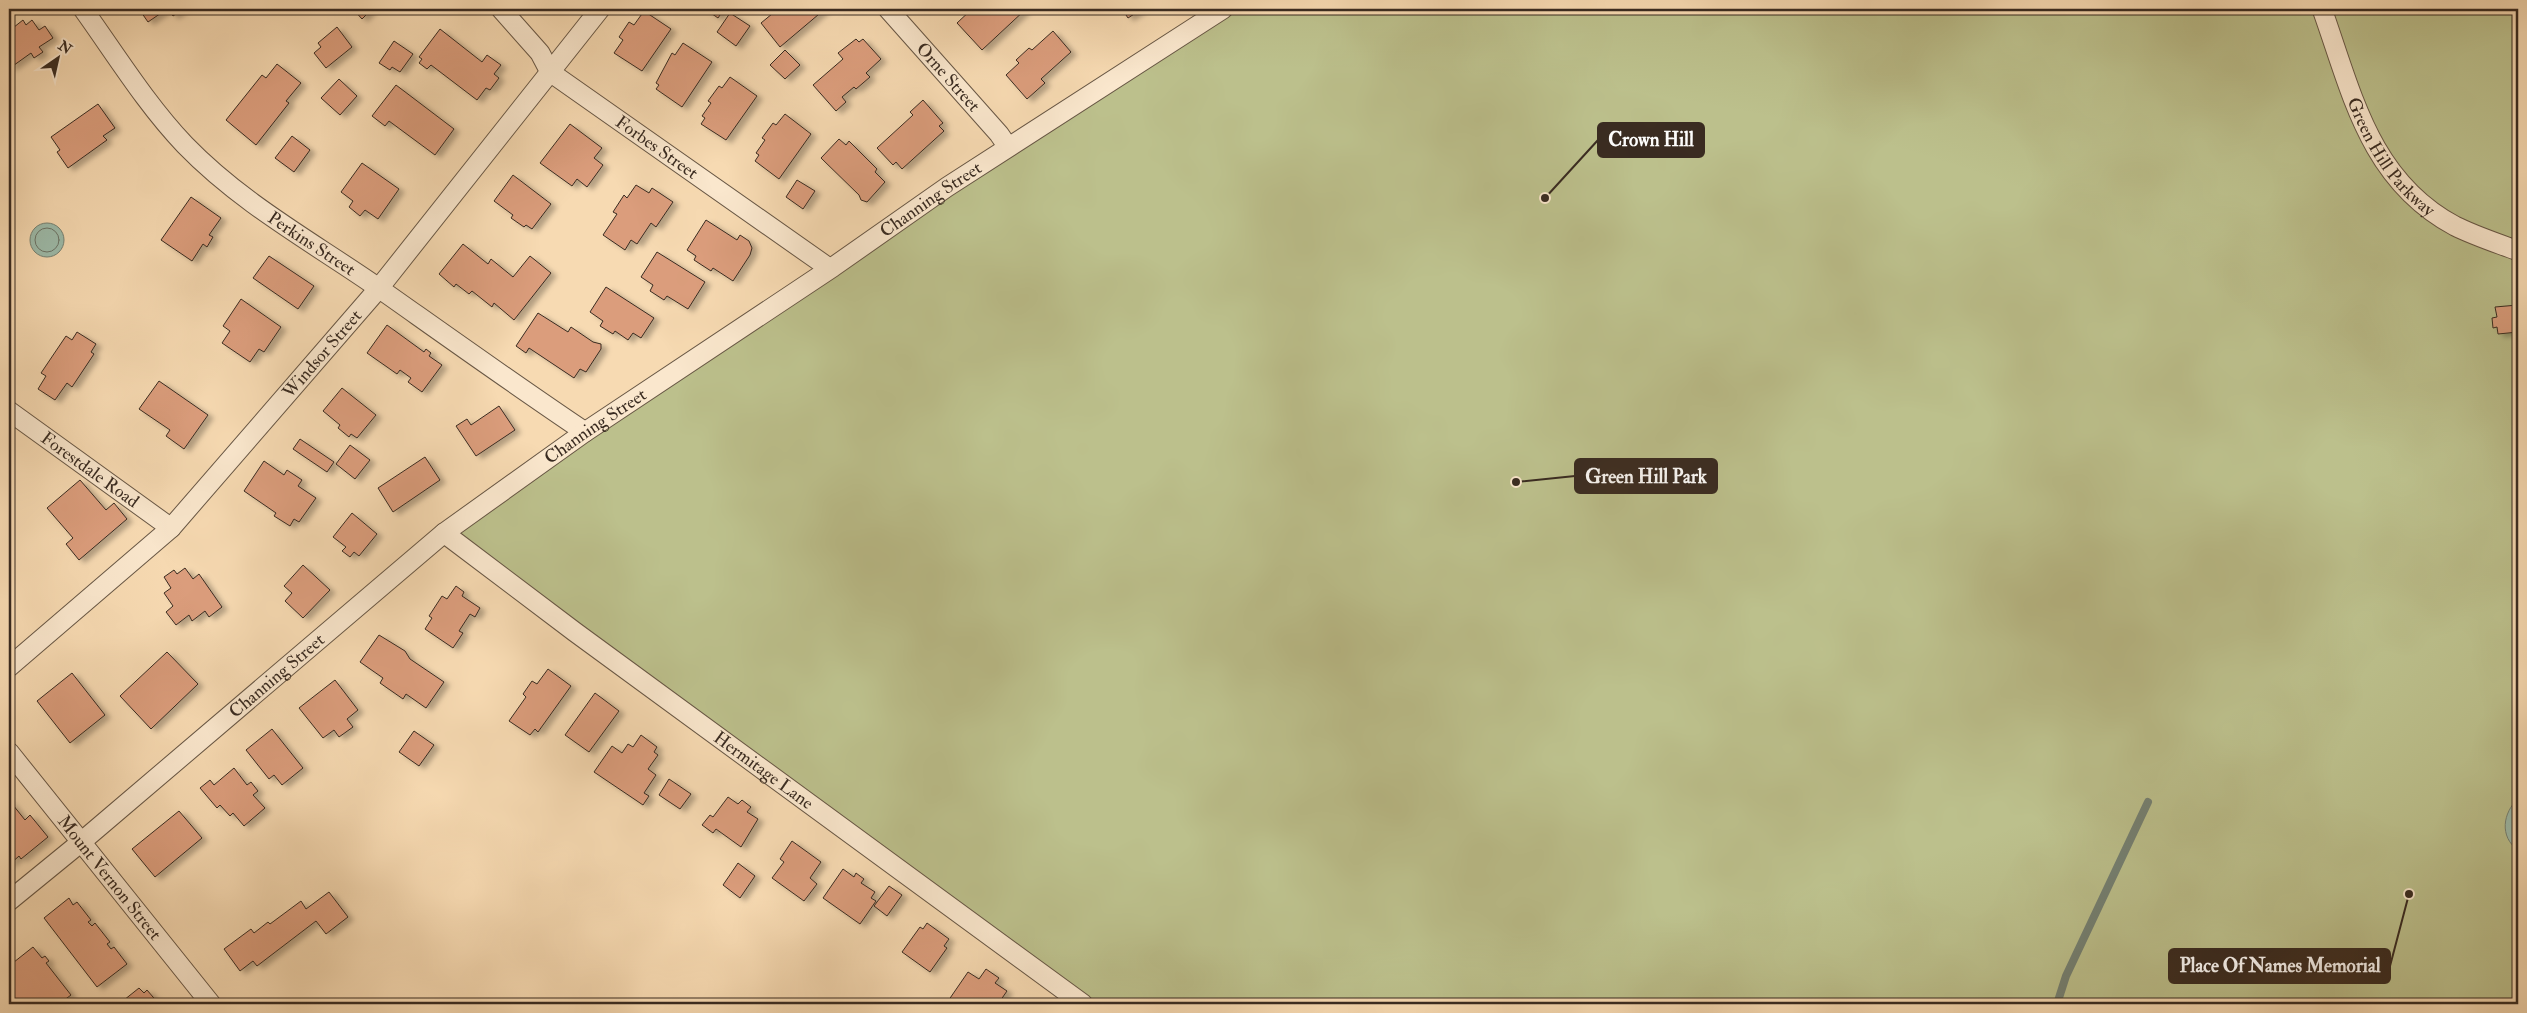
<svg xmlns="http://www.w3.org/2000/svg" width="2527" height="1013" font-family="'IM FELL Double Pica',serif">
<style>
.green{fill:#bcc08c;stroke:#7a7656}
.water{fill:#9dbbaa;stroke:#758173}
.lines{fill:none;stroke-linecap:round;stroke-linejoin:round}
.shore{stroke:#6b7366;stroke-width:1}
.stream{stroke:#758173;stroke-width:8}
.building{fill:#db9d7c;stroke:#392b21;filter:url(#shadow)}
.street-casing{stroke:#685745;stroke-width:21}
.street{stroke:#fae7cd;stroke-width:19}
.labels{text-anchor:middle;stroke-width:4;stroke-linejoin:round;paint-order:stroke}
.street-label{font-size:18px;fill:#392b21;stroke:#fae7cd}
.leader{fill:none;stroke:#392b21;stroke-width:2}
.callout-dot{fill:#392b21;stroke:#fae7cd;stroke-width:2}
.callout{fill:#392b21;stroke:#392b21;stroke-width:2}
.callout-label{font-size:19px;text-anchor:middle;font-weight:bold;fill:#fff}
</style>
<defs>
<filter id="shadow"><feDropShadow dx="5.5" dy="3" stdDeviation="2.5" flood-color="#0004"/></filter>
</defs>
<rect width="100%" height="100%" fill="#f7dab2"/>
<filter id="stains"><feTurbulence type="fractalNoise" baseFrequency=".004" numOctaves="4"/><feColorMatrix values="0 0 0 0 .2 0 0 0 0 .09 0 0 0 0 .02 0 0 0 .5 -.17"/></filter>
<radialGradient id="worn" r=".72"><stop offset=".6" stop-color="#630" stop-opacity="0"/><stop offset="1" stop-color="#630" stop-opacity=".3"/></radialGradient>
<polygon class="green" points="1223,9 2518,9 2518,1004 1083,1004 444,533"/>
<g class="water">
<circle cx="47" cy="240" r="17"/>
<path d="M2518 799V850C2499 837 2503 812 2518 799Z"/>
</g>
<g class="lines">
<circle class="shore" cx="47" cy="240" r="12"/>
<polyline class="stream" points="2057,1004 2066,976 2148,802"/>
</g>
<g class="building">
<polygon points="139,9 167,9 148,22"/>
<polygon points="168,9 183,9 173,16"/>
<polygon points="353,9 372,9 362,19"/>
<polygon points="705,9 724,9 718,18"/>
<polygon points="778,9 825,9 780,47 761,23"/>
<polygon points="972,9 1026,9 982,50 957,23"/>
<polygon points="1122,9 1142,9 1128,18"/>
<polygon points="644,11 671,29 642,71 614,53 623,40 619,37 629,22 634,25"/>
<polygon points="730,13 750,26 736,46 717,32"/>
<polygon points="23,20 26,25 32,20 39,30 45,26 53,38 39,47 43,52 34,58 31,53 10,68 9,31"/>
<polygon points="337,27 352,47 326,68 314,53 321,47 318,43"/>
<polygon points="440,29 482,62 487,55 501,65 494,74 499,78 490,90 486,88 477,100 431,65 427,69 419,63 422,59 419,57"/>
<polygon points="1053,31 1071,52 1041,79 1045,83 1027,99 1006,75 1019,63 1016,60 1029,48 1032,50"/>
<polygon points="856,39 859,42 863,39 881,59 866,73 870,77 856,89 854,87 842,97 846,102 836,111 813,85 843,59 838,53"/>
<polygon points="394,41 413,54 400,72 392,67 390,70 379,63"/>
<polygon points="683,43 712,62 682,107 656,89 659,85 656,83 672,53 675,55"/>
<polygon points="785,50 800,65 785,79 770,65"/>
<polygon points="277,64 301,83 286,101 289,103 256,145 226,120 262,75 266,78"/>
<polygon points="730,77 757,96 726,140 701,124 705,118 702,116 711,103 708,101 719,86 722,88"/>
<polygon points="339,79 357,96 340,115 321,98"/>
<polygon points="396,85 454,129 435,155 389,121 385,126 372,116"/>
<polygon points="923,100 943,123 939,126 944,131 902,169 896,162 893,165 877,148 913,115 910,112"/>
<polygon points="98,104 115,128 103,136 107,140 68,168 57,152 60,150 51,137"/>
<polygon points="785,114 811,134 779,179 755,161 759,155 756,153 765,140 762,138 773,123 776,125"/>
<polygon points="570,124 602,148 594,158 603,165 587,187 577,179 572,186 540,163"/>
<polygon points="292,136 310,150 294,172 275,158"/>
<polygon points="839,139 846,145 849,141 877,169 875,172 885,182 867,202 861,200 859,195 821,158"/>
<polygon points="362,163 399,189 378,219 365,210 360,216 349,207 353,201 341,192"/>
<polygon points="513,175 551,204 532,229 526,225 524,227 511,218 513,215 494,201"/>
<polygon points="797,180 815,191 803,209 786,197"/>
<polygon points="636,185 649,193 652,188 673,202 656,227 651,223 637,244 631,240 625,250 603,235 617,214 613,212 624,195 627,198"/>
<polygon points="191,197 221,218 209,235 213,237 207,247 203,244 192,261 161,240"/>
<polygon points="706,220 737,240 740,235 749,241 752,248 750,255 733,281 713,268 711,271 694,260 696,256 687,250"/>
<polygon points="463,244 488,264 491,259 513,277 530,256 551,273 514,320 494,303 492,307 472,291 469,294 456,284 454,287 439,274"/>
<polygon points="657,252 705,282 688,309 667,296 664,300 650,291 653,285 641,277"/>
<polygon points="269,256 314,286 298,309 253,278"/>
<polygon points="606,287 654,318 641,338 633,333 628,340 615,331 613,334 600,326 603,321 590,312"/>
<polygon points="241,299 281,327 264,352 259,349 250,362 222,343 230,331 223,326"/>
<polygon points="2518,305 2518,332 2498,334 2497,327 2493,328 2492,318 2497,317 2495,307"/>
<polygon points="538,313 568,332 571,327 593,342 601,344 601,349 586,372 580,369 574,378 529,348 526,353 516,346"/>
<polygon points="387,325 424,352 426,349 431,353 429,356 442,365 422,392 408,382 411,378 400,370 397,374 367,353"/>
<polygon points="77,332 96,344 91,352 94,354 72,387 67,383 55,400 38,389 46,376 41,373 66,336 72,340"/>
<polygon points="159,381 208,415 184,449 166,436 170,430 139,409"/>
<polygon points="342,388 376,415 357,438 351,434 349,437 338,428 340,425 323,411"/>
<polygon points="499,406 515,430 476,456 456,426 467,419 471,425"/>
<polygon points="300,439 334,462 327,472 293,449"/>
<polygon points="350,445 370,460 355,479 336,464"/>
<polygon points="425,457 440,480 393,512 378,488"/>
<polygon points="264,461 284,475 287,470 302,480 298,486 316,498 299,522 294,519 290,526 274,516 276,513 244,491"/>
<polygon points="80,480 106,510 114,503 127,519 79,560 66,544 73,538 47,508"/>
<polygon points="352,513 377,534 359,556 354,552 350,557 342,551 346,547 333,537"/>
<polygon points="303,565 330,590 303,618 285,601 292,593 284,586"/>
<polygon points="185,568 193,579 199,574 222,607 209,617 205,611 192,621 189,615 176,625 166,612 173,606 164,593 171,588 164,577 174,570 177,574"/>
<polygon points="456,586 464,592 462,596 480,608 475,617 470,614 459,631 463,633 453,648 425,629 432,618 429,616 442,596 447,599"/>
<polygon points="379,635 405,651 410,659 444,682 426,708 406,694 403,699 380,683 383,678 360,662"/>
<polygon points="167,652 198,684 151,729 120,696"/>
<polygon points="548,669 571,686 538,732 535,729 530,735 509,721 526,697 523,694 532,681 537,684"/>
<polygon points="72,673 105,715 70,743 37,701"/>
<polygon points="335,680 358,710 347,719 353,727 339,737 334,730 323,738 299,708"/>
<polygon points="595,693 619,711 589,752 565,735"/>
<polygon points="272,729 303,768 282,785 274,775 269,779 246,750"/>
<polygon points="414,731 434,745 419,766 399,752"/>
<polygon points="641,735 657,747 654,752 658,755 648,769 656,775 644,793 649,796 643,805 594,772 612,746 622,753 628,744 633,747"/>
<polygon points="234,768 247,785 251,782 258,791 253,795 265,808 244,826 233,813 230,816 220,805 217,808 200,788 210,780 214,785"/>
<polygon points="669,779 691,794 680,809 659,795"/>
<polygon points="728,797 738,804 742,800 751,807 747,812 758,819 741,847 716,829 713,833 702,825 710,815 713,817"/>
<polygon points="9,800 25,820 30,815 48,837 21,859 19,856 9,865"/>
<polygon points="179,811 202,838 155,877 132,849"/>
<polygon points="792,841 821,862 810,878 817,884 804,901 772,878 784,862 780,859"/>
<polygon points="738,863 755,876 740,898 723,885"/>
<polygon points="843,869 854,877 856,873 864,879 861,883 875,892 871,898 876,901 860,924 823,898"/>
<polygon points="889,886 902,895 887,916 874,906"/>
<polygon points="329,892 348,917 326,934 316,921 257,966 253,961 240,971 224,949 251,929 254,933 268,922 270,924 301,901 306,909"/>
<polygon points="69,898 73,905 77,902 91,920 88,922 92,926 95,923 110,942 107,944 111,949 114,947 127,964 97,987 44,918"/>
<polygon points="927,923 949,939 944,946 947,948 930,972 902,952 920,927 923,929"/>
<polygon points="33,947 42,958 45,956 49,961 46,963 71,995 59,1004 16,1004 11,998 14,996 9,990 9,966"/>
<polygon points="986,969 999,978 995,983 1007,991 998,1004 946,1004 968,972 979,979"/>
<polygon points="139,988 144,993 147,990 159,1004 119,1004"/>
<polygon points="325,999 330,1004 318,1004"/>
<polygon points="1038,999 1046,1004 1034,1004"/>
</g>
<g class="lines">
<g class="street-casing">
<g id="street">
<path id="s1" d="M83 9C116 55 146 104 185 145 242 204 314 243 380 289 448 337 515 385 585 432"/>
<path id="s2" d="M501 9 540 53 550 72 829 268"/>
<path id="s3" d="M888 9 999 134 1008 147"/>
<path id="s4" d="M2322 9C2352 93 2369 180 2455 226 2475 236 2497 243 2518 251"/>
<path id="s5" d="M9 411 171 528"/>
<path id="s6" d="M444 533 575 632 1083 1004"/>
<path id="s7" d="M9 667 171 528 379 288 600 9"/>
<path id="s8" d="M9 752 211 1004"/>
<path id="s9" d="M9 901 80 843 444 533 585 432 833 267 947 187 1223 9"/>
</g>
</g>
<use href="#street" class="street"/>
</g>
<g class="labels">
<g class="street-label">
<text dy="6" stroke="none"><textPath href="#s3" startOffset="91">Orne Street</textPath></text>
<text dy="6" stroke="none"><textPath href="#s2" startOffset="211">Forbes Street</textPath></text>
<text dy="6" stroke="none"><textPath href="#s4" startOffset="165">Green Hill Parkway</textPath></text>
<text dy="6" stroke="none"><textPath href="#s9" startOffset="1160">Channing Street</textPath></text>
<text dy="6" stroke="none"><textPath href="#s1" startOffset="331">Perkins Street</textPath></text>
<text dy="6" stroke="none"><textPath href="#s7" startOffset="444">Windsor Street</textPath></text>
<text dy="6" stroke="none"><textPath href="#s9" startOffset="755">Channing Street</textPath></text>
<text dy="6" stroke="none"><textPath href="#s5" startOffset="100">Forestdale Road</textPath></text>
<text dy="6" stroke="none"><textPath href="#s9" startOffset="350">Channing Street</textPath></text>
<text dy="6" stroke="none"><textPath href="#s6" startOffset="398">Hermitage Lane</textPath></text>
<text dy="6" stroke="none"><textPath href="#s8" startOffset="161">Mount Vernon Street</textPath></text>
</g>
</g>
<path class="leader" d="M1545 198L1598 140M1516 482L1575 476M2409 894L2390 966"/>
<g class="callout-dot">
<circle cx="1545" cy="198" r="5"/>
<circle cx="1516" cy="482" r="5"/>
<circle cx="2409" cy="894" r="5"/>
</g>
<g class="callout">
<rect x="1598" y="123" width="106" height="34" rx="5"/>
<rect x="1575" y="459" width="142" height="34" rx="5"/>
<rect x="2169" y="949" width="221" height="34" rx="5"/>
</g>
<g class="callout-label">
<text x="1651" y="146">Crown Hill</text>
<text x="1646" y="483">Green Hill Park</text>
<text x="2280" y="972">Place Of Names Memorial</text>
</g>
<rect width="2527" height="1013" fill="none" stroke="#f7dab2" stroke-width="30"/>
<rect x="10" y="10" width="2507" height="993" fill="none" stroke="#392b21" stroke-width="2.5"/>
<rect x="15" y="15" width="2497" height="983" fill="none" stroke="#392b21"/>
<g transform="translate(58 58) rotate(34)" stroke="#fae7cd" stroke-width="4" paint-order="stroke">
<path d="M0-4L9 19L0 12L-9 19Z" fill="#392b21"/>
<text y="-8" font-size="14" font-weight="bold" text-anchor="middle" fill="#392b21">N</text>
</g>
<rect width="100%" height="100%" filter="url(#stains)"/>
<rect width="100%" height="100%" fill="url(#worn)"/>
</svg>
